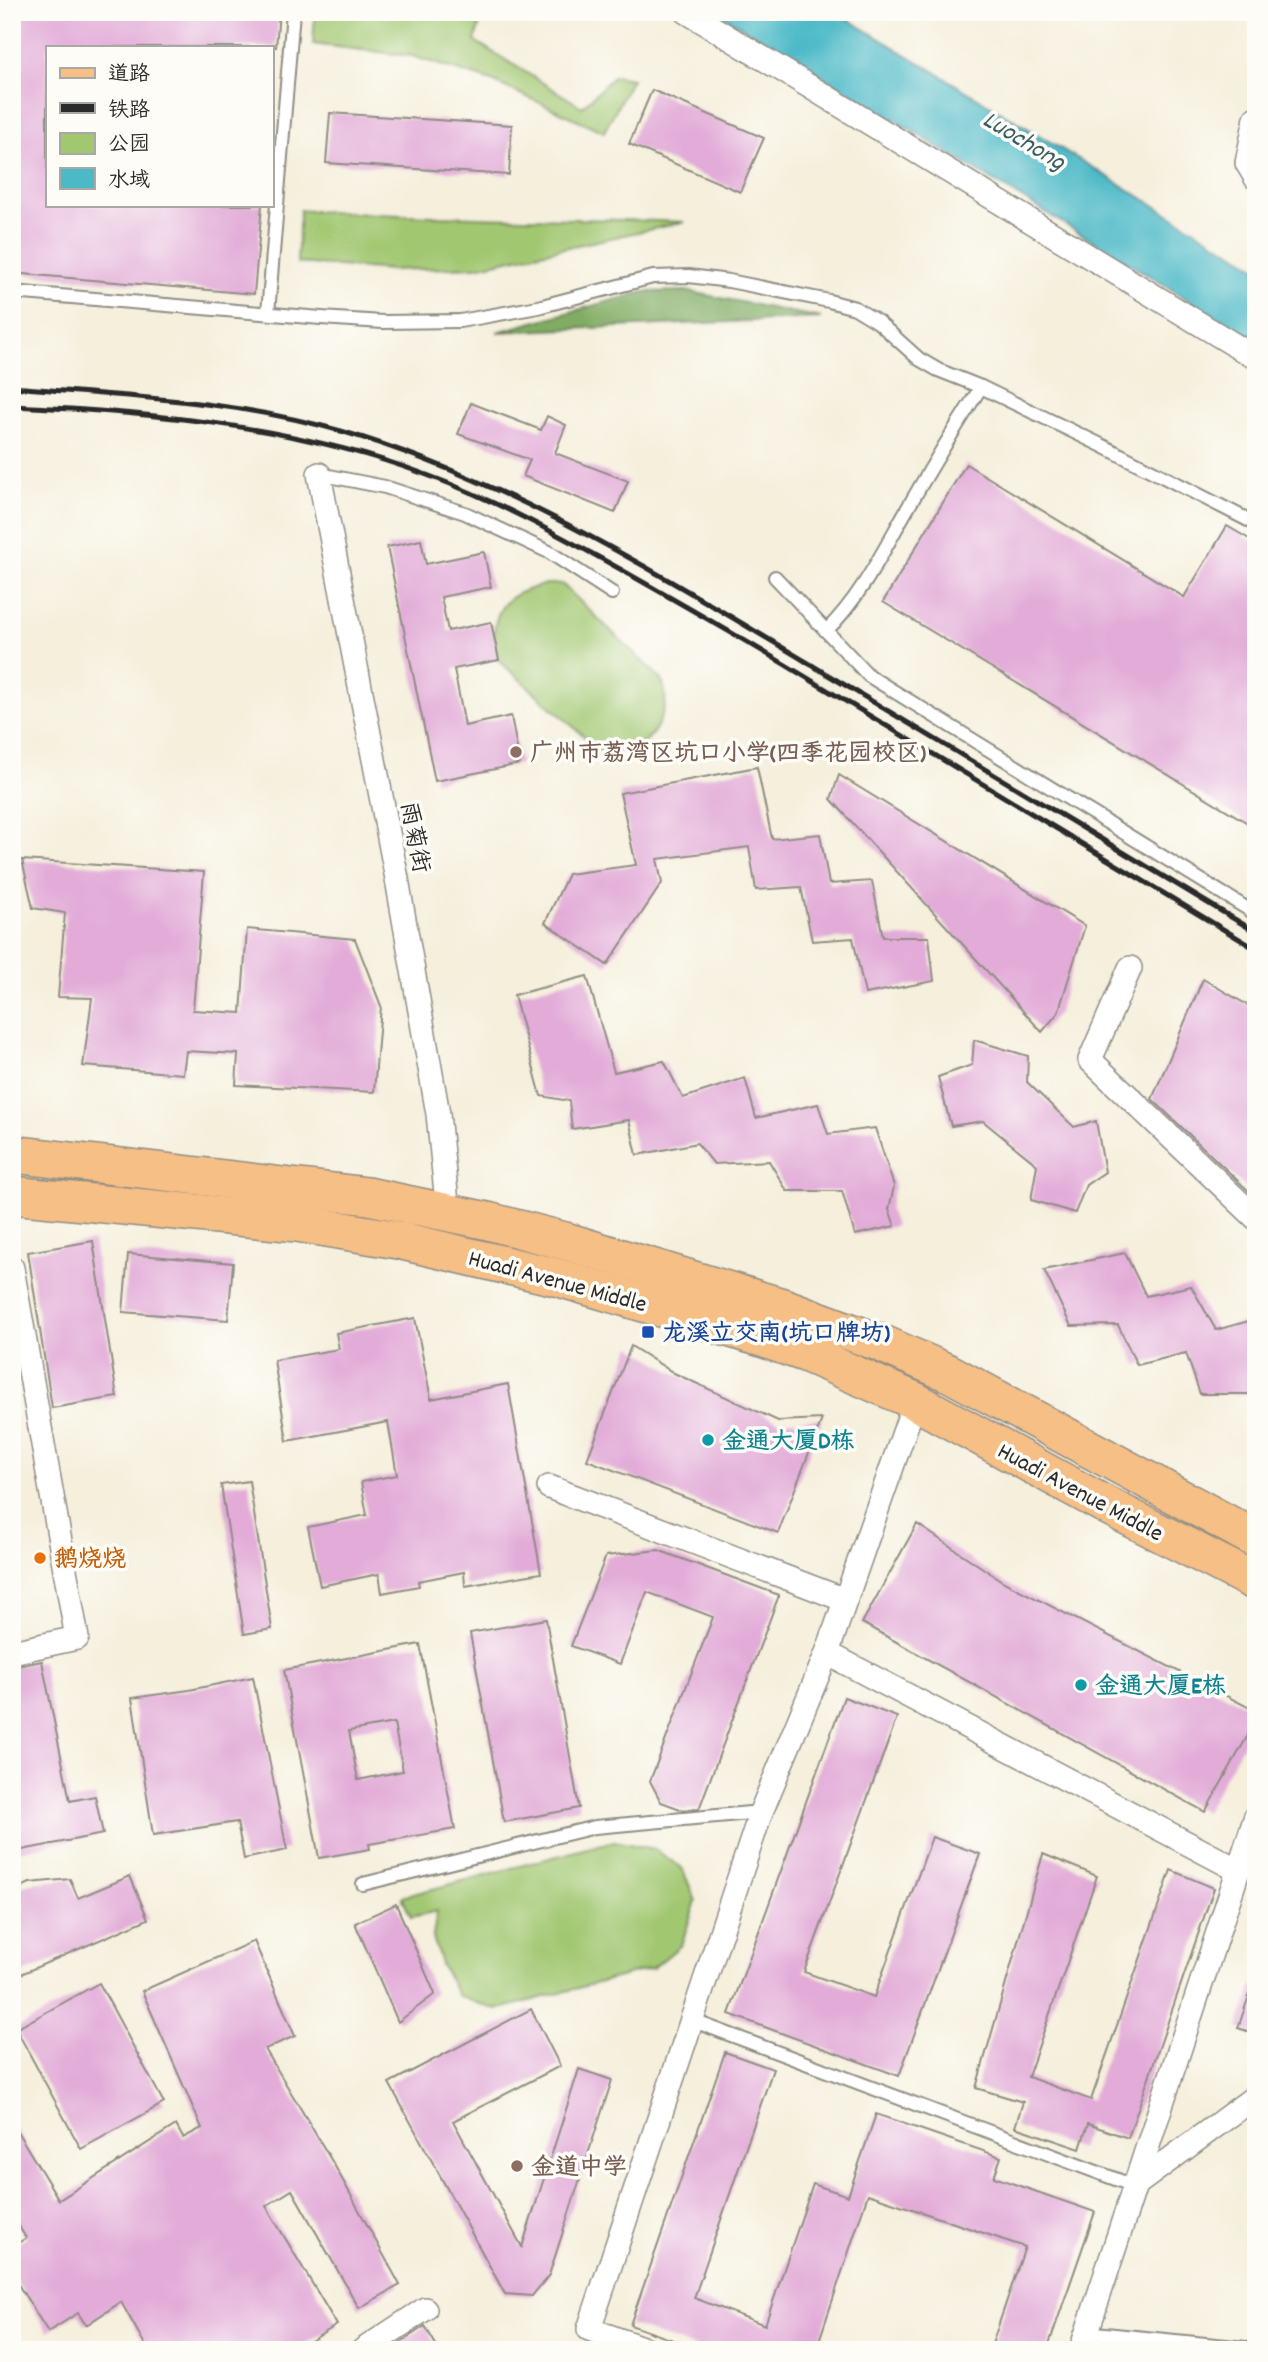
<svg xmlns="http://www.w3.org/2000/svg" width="1268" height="2362" font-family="Dekko,'LXGW WenKai TC',sans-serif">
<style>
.green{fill:#a1c771;stroke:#66794e;stroke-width:2}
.forest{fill:#80ac63;stroke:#566c47;stroke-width:2}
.water{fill:#4cb9c7;stroke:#3c7279;stroke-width:2}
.building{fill:#e2abd8;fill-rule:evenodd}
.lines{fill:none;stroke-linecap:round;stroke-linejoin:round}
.lane-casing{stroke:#908d84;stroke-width:16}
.street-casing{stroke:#908d84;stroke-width:26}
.primary-casing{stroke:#908d84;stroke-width:40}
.lane{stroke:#fff;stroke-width:12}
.street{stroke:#fff;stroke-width:23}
.primary{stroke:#f5bf86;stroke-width:37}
.rail{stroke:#2b2b2b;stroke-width:5}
.education-dot{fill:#8d6e63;stroke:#fdfcf7;stroke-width:2.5}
.transit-dot{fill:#1a4fb4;stroke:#fdfcf7;stroke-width:2.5}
.culture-dot{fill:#0f9aa8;stroke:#fdfcf7;stroke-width:2.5}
.food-dot{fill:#e8710a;stroke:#fdfcf7;stroke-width:2.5}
.labels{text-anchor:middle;stroke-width:7;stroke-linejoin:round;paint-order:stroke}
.education-label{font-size:24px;font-weight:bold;fill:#785e54;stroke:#fdfcf7;text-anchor:start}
.street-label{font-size:24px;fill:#2b2b2b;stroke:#fdfcf7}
.transit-label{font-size:24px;font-weight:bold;fill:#164399;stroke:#fdfcf7;text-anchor:start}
.culture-label{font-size:24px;font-weight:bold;fill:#0d838f;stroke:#fdfcf7;text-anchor:start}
.food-label{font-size:24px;font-weight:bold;fill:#c56008;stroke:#fdfcf7;text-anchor:start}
.water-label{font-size:26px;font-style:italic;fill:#375d62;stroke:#fdfcf7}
</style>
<rect width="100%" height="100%" fill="#fdfcf7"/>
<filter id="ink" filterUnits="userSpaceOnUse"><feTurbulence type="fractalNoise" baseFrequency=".0143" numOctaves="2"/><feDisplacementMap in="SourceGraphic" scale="14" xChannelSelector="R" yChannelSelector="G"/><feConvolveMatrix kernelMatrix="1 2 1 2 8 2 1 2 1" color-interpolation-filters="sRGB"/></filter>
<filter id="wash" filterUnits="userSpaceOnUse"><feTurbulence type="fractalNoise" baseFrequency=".00686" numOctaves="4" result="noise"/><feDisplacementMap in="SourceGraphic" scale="28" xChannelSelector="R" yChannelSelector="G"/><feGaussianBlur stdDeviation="1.57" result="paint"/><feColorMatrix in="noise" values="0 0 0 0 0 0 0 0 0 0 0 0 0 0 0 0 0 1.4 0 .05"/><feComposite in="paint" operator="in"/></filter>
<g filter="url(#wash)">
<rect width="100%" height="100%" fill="#f5efdc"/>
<g class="green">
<polygon points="315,12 483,12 475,41 582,107 614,76 632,79 604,132 492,81 412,56 313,44"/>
<path d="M300 210C428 219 557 217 685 222L475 267 393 270 297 263Z"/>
<path d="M547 584H562L662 680C666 694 667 704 661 718 649 747 633 751 603 753L498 660C497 650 493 636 495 626 499 597 522 590 547 584Z"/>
<polygon points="614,1841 654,1849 682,1868 696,1901 681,1945 653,1968 496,2010 458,1996 441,1964 433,1937 437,1911 411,1917 402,1897"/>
</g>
<polygon class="forest" points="686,291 821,318 497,332 643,292"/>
<polygon class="water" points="717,12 836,12 1256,267 1256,341"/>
<g id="blocks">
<g class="building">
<polygon points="12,12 279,12 276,47 47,47 47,205 262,205 254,294 12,273"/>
<polygon points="652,90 764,138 740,192 629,144"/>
<polygon points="330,113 512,125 509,175 326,163"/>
<polygon points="471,403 541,430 547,416 566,425 555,453 628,481 615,513 523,476 530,460 458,434"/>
<polygon points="966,464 1184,597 1227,526 1256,543 1256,828 883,602"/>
<polygon points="421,540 426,564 484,552 491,587 441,597 448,631 491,622 499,660 454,669 465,726 511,716 520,764 435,781 387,547"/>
<polygon points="757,767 772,839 820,834 829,884 872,881 883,937 929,937 934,981 865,994 853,938 812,941 801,887 756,890 749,847 657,859 662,883 607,965 545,923 568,874 636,865 620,793"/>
<polygon points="839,775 1085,926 1058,1013 1042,1032 831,799"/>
<polygon points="22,860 204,872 193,1010 241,1013 247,929 355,939 381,1006 374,1092 236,1085 238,1054 186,1051 183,1074 83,1066 92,998 58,997 65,913 33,908"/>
<polygon points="587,976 614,1072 664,1061 683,1098 745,1078 756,1118 818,1104 828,1134 875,1128 894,1186 889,1209 895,1226 855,1235 842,1191 787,1191 769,1161 714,1164 697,1143 637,1155 629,1120 572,1129 569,1101 541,1096 514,995"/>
<polygon points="1203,979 1256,1010 1256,1198 1152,1099"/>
<polygon points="974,1040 1028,1056 1027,1082 1074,1127 1096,1121 1105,1172 1086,1185 1075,1213 1031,1200 1037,1165 983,1121 951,1126 938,1077 972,1065"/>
<polygon points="93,1241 117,1397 52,1408 28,1252"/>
<polygon points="1125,1253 1146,1296 1191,1286 1216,1330 1256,1319 1256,1394 1200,1394 1186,1353 1137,1365 1118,1325 1071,1326 1044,1270"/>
<polygon points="128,1254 233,1263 228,1320 123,1312"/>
<polygon points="415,1318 431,1399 508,1384 541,1573 465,1586 464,1572 418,1581 419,1586 382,1593 379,1574 320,1586 308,1527 367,1515 361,1482 397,1475 388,1422 287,1441 274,1360 339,1349 336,1333"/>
<polygon points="631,1346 674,1373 778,1421 822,1419 778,1533 587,1460"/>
<polygon points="249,1481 272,1629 244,1634 221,1485"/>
<polygon points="917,1524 1002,1581 1256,1711 1256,1721 1205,1812 862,1623"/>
<polygon points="658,1550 779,1595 699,1809 683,1810 661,1802 650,1781 713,1617 647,1592 620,1664 571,1646 606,1556"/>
<polygon points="546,1619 579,1808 504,1822 470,1633"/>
<path d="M420 1644 455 1829 369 1844 370 1849 319 1858 284 1670ZM394 1723 403 1771 358 1780 349 1731Z"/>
<polygon points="42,1661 70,1801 95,1796 103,1834 12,1852 12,1667"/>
<polygon points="253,1677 287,1850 244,1859 237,1822 153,1835 132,1698 189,1690"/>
<polygon points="844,1697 897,1717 804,1972 874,1997 932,1837 980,1854 899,2076 729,2014"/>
<polygon points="1043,1854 1097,1876 1028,2077 1091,2100 1171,1870 1214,1888 1128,2138 1088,2124 1080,2149 1015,2127 1023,2102 976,2088"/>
<polygon points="130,1876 148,1919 12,1978 12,1891 30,1883 70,1879 78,1898"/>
<polygon points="396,1904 435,1994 398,2022 355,1923"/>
<polygon points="254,1941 295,2036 265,2049 336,2168 400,2285 359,2308 292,2190 266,2206 337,2325 296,2350 148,2350 121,2302 86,2325 78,2313 48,2332 12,2275 12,2247 26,2238 12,2215 12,2123 59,2200 176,2125 183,2138 202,2128 142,1991"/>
<polygon points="99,1983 164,2103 81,2149 16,2029"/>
<polygon points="1253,1984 1256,1985 1256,2034 1238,2028"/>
<polygon points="531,2009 560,2066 453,2121 522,2247 579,2069 612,2080 549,2275 532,2296 505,2294 389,2083"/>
<polygon points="725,2052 773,2069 694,2298 765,2325 813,2184 848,2196 876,2114 1001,2157 994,2177 1095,2212 1047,2350 990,2350 1025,2247 868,2194 816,2350 701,2350 630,2325"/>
<polygon points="425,2326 439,2350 389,2350"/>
</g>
</g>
</g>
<g filter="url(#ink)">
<use href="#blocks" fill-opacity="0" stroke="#908d84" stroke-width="2"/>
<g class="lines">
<g class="lane-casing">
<g id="lane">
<polyline points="12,292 321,318 383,322 460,321 538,307 653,277 689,276 729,281 829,301 855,308 878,322 919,359 938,370 981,387 1103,446 1256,524"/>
<polyline points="268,313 293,12"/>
<polyline points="319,474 385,487 465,513 549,552 612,593"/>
<polyline points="775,577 869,676 1256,914"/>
<path d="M826 631C861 597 882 553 906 511 930 469 955 428 981 387"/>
<polyline points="363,1884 595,1827 761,1812"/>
<polyline points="691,2020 1134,2186"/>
<polyline points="1085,2332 1256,2349"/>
</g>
</g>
<g class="street-casing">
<g id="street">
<polyline points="687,12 1256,358"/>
<polyline points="1256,118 1247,163 1256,178"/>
<polyline points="319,474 397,879 438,1114 448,1213"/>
<polyline points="1130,968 1090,1060 1256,1218"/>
<polyline points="12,1268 77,1638 12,1652"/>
<polyline points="549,1487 845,1600"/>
<polyline points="827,1653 1238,1870"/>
<polyline points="1134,2186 1256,2096"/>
<polyline points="363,2350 425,2309"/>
<polyline points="648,2350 589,2329 761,1812 827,1653 915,1401"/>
<polyline points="1081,2350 1256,1816"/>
</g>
</g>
<g class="primary-casing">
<g id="primary">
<polyline points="12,1154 368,1196 488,1221 565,1241 786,1308 883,1344 951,1374 1256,1539"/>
<polyline points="12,1195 297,1223 398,1240 556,1277 762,1338 805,1353 915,1401 1102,1503 1256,1582"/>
</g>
</g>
<use href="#lane" class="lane"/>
<use href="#street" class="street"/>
<use href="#primary" class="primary"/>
<g class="rail">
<path d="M12 387C122 396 234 400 341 431 508 480 656 572 805 661 955 751 1105 842 1256 932"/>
<path d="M12 406C152 412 296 426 427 475 495 500 557 534 620 569 680 603 740 637 799 673 952 765 1104 857 1256 949"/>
</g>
</g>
</g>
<g class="education-dot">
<circle cx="516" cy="752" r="7"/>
<circle cx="517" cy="2166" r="7"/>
</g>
<rect class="transit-dot" x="641" y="1325" width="14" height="14" rx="3.5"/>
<g class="culture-dot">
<circle cx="708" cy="1440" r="7"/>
<circle cx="1081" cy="1685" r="7"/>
</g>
<circle class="food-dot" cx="40" cy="1558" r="7"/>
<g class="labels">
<g class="education-label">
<text x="530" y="760">广州市荔湾区坑口小学(四季花园校区)</text>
<text x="531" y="2174">金道中学</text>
</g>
<g class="street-label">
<text transform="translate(416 837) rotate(79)" y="8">雨菊街</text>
<text transform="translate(558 1280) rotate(15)" y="8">Huadi Avenue Middle</text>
<text transform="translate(1081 1491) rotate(28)" y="8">Huadi Avenue Middle</text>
</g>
<g class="transit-label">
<text x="662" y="1340">龙溪立交南(坑口牌坊)</text>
</g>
<g class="culture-label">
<text x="722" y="1448">金通大厦D栋</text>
<text x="1095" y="1693">金通大厦E栋</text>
</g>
<g class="food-label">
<text x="54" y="1566">鹅烧烧</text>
</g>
<g class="water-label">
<text transform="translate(1025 139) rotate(31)" y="9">Luochong</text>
</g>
</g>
<rect width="1268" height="2362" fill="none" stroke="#fdfcf7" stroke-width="42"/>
<rect x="46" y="46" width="228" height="161" fill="#fdfcf7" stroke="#a9a8a5" stroke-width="2"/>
<rect x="60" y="68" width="35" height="10" fill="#f5bf86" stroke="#a9a8a5" stroke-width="2"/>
<text x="108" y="80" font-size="21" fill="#2b2b2b">道路</text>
<rect x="60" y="103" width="35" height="10" fill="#2b2b2b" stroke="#a9a8a5" stroke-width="2"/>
<text x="108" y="116" font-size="21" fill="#2b2b2b">铁路</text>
<rect x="60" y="133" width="35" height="21" fill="#a1c771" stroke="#a9a8a5" stroke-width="2"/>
<text x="108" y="150" font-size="21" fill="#2b2b2b">公园</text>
<rect x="60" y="168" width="35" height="21" fill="#4cb9c7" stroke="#a9a8a5" stroke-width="2"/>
<text x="108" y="186" font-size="21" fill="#2b2b2b">水域</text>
</svg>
